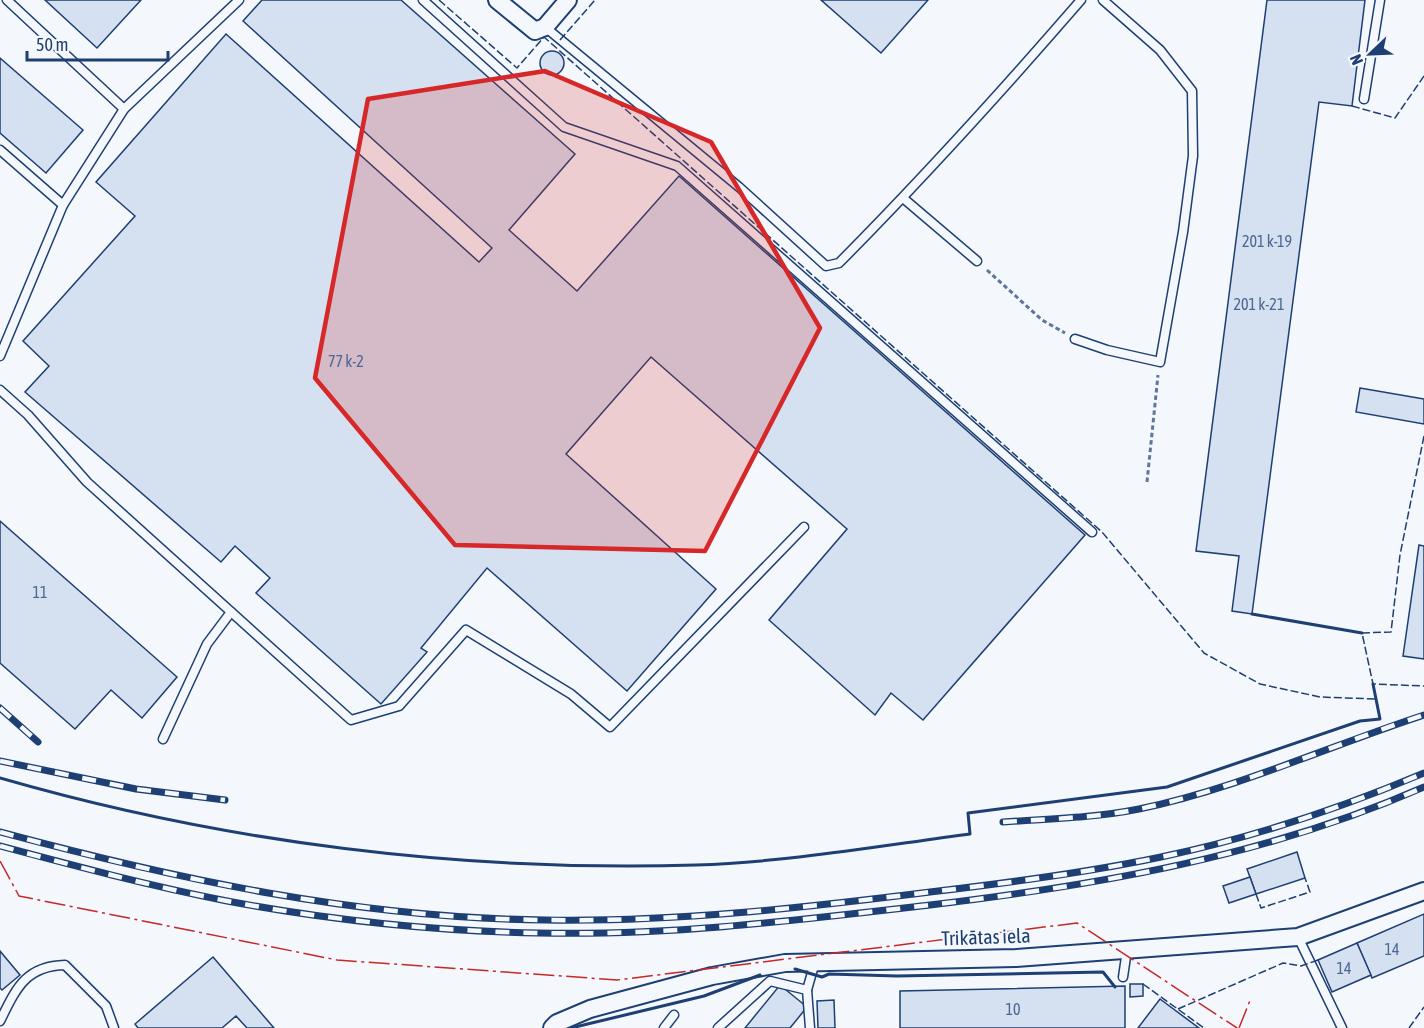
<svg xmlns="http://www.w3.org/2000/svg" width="1424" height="1028" font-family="'Asap Condensed',sans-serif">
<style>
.building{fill:#d5e0f0;stroke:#1d3f73;stroke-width:1.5}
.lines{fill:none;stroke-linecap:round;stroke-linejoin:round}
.service-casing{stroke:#1d3f73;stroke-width:11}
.minor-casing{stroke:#1d3f73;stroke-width:20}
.path{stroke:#5e769c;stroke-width:3;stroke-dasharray:4.5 3;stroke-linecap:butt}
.service{stroke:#f4f7fb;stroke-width:8}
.minor{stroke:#f4f7fb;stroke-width:16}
.rail-casing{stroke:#1d3f73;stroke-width:7}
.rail{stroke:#f4f7fb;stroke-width:4.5;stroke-dasharray:14;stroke-linecap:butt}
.fence{stroke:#1d3f73;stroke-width:1.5;stroke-dasharray:8 3;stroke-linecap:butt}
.wall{stroke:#1d3f73;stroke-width:3}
.power{stroke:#c62828;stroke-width:1.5;stroke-dasharray:21 4.5 3 4.5;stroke-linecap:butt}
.marked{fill:#d62828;fill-opacity:0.2;stroke:#d62828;stroke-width:4.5;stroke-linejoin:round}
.labels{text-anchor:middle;stroke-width:4.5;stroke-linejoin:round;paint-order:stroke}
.number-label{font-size:16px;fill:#4b6792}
.street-label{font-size:20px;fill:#1d3f73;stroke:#f4f7fb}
</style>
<rect width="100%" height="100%" fill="#f4f7fb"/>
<g class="building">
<polygon points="45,0 141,0 97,48"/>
<polygon points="262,0 401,0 575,154 509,230 577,291 679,176 1085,535 923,720 891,693 875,715 769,620 847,529 651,357 566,454 716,589 627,691 487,568 421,648 427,652 381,704 256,593 270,578 235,546 221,562 25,392 49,366 23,341 135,216 96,182 226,34 479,262 492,248 243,21"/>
<polygon points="821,0 928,0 881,53"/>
<polygon points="1267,0 1365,0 1352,106 1319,102 1252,614 1232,611 1239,556 1196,551"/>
<circle cx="552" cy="63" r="12"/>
<polygon points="0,58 83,130 46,173 0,133"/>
<polygon points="1360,388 1424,399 1424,424 1356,412"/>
<polygon points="0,521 177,677 142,718 111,690 75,729 0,663"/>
<polygon points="1419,545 1424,546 1424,659 1403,656"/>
<polygon points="1297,852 1305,878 1256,894 1247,869"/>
<polygon points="1250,877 1256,894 1229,903 1223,886"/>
<polygon points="1424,914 1424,956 1372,978 1357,943"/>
<polygon points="1357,943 1371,975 1332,992 1318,960"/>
<polygon points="0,951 20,975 2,990 0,988"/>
<polygon points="213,957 274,1028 247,1028 236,1016 222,1028 138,1028 135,1024"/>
<polygon points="1130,984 1143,984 1143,996 1130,997"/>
<polygon points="780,985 807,1007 790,1028 745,1028"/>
<polygon points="1125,986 1125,1028 900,1028 900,991"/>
<polygon points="1160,999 1199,1028 1138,1028"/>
<polygon points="834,1000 835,1028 818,1028 817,1001"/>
</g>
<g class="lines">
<g class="service-casing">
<g id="service">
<polyline points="7,0 124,109"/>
<polyline points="423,0 564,127 677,166 1092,532"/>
<path d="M545 27 739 187 826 266 839 263C923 178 1003 90 1081 0"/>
<polyline points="1364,99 1380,0"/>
<polyline points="0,150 63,205"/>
<polyline points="903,198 977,261"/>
<polyline points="1075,339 1107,350 1160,362 1183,232 1193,156 1192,91 1160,50 1103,0"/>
<polyline points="0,356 63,205 124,109 239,0"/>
<polyline points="0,390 28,415 87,482 351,720 399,706 466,630 571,694 610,727 804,527"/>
<polyline points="163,739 207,644 231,612"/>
<polyline points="1298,937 1342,1028"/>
<polyline points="1123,977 1127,950"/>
<path d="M0 1021C16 989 25 966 65 965L106 1006 114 1028"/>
<polyline points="664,1028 674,1015"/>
<polyline points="718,1028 770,981 807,990"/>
<polyline points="810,1028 807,990 815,962"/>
</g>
</g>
<g class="minor-casing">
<g id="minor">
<polyline points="497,0 535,31 545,27 568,0"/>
<polyline points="552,1028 557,1023 590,1009 712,976 785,963 1016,958 1298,937 1424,891"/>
</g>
</g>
<g class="path">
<polyline points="987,270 1042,320 1065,333"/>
<polyline points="1147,482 1158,375"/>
</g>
<use href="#service" class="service"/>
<use href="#minor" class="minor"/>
<g class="rail-casing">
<g id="rail">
<polyline points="0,708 38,742"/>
<polyline points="0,761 136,789 225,800"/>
<path d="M1003 822C1048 819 1094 818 1139 809 1236 789 1329 746 1424 715"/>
<path d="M0 832C179 880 359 918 545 920 674 922 802 908 930 892 1007 883 1085 873 1161 857 1251 838 1339 809 1424 773"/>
<path d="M0 846C75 866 150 886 227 901 329 920 433 931 538 933 669 936 799 920 930 905 1099 885 1267 856 1424 787"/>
</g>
</g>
<use href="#rail" class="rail"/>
<g class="fence">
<polyline points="439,0 517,68 544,37 1102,532 1204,653 1260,684 1320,697 1376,699"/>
<polyline points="560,40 595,0"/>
<polyline points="1352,106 1395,118 1424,76"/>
<polyline points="1424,436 1400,555 1391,632 1362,633 1373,684 1424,686"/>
<polyline points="1256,894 1261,908 1310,892 1305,878"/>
<polyline points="1143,984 1204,1028"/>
<polyline points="1178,1009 1283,963 1301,966 1318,960"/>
<polyline points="1409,1028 1424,1007"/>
</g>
<g class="wall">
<polyline points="1252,614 1362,633"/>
<path d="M0 778C225 843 462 872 696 865 788 862 879 846 970 834L968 813 1167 787 1360 721 1380 719 1373 684"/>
<polyline points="795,969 822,977 829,974 897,976 1103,972 1115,987"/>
<polyline points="571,1028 704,996 760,975"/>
</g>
<g class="power">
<polyline points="0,861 19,896 337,960 617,980 1077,923 1237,1028"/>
<polyline points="1239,1028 1251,998"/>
</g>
</g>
<path class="marked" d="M545 71 711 142 820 328 705 551 455 545 315 378 368 99Z"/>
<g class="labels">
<g class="number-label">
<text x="1267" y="247">201 k-19</text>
<text x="1259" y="310">201 k-21</text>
<text x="346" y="367">77 k-2</text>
<text x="40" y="598">11</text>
<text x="1392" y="955">14</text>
<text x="1344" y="974">14</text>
<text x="1013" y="1015">10</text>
</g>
<g class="street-label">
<text transform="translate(986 937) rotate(-2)" y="7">Trikātas iela</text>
</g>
</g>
<g transform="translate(1370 54) rotate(247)" stroke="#f4f7fb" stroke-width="4.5" paint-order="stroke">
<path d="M0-4.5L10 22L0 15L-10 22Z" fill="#1d3f73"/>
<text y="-9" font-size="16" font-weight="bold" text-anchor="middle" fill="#1d3f73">N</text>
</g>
<path d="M27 51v9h141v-9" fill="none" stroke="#1d3f73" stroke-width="3"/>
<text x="36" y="51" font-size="18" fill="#1d3f73" stroke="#f4f7fb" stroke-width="4.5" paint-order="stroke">50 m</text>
</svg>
